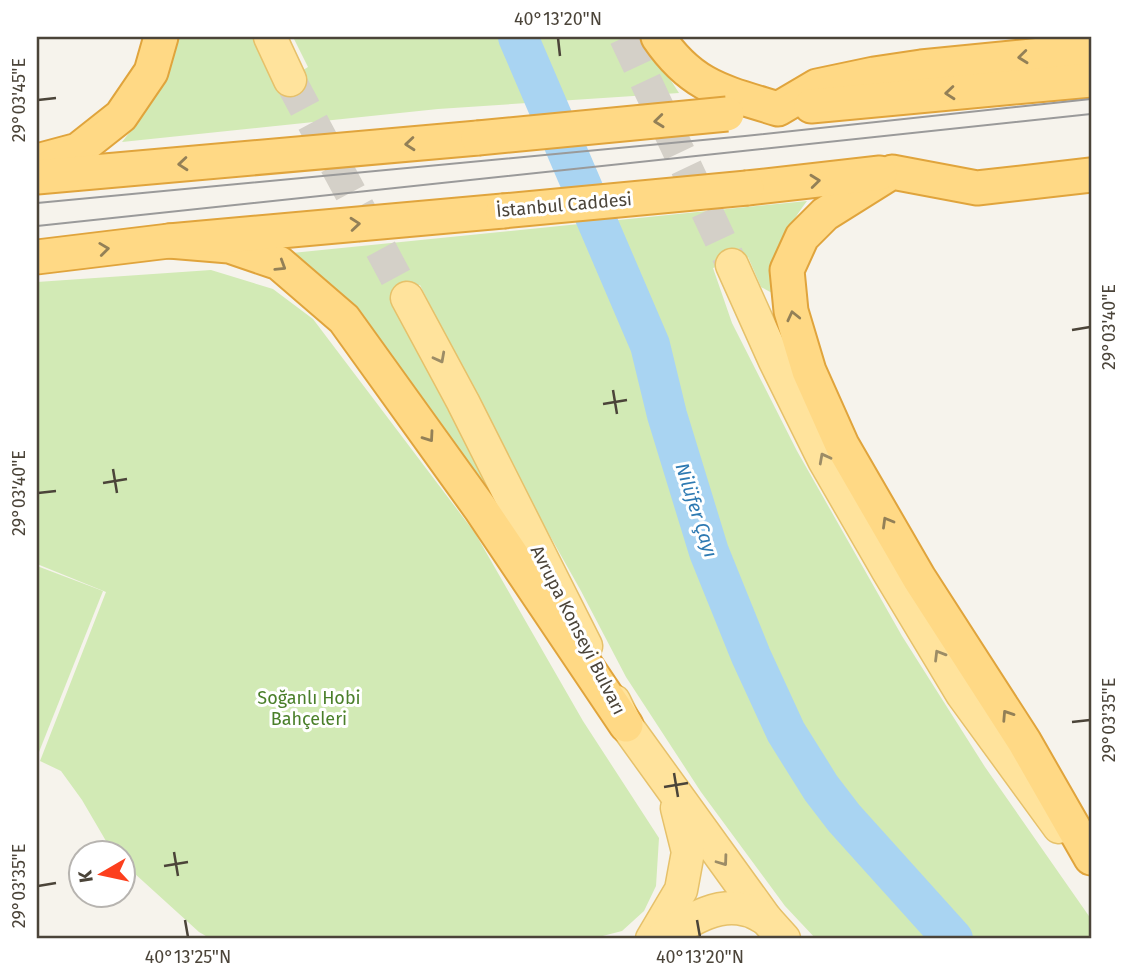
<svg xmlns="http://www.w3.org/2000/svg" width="1128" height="976" font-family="'Fira Sans',sans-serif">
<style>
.green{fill:#d2eab5}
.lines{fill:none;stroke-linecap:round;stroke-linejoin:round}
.river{stroke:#a9d4f2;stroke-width:40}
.primary-tunnel{stroke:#d4d0c8;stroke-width:32;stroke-dasharray:32 16;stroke-linecap:butt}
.primary-casing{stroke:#e6c16a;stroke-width:35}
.trunk-casing{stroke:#e0a43c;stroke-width:37}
.primary{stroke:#ffe39c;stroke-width:32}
.trunk{stroke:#ffd985;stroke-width:33}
.tram{stroke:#9a9a9a;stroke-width:2}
.trunk-bridge-casing{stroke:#e0a43c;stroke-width:37;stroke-linecap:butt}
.trunk-bridge{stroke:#ffd985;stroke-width:33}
.oneway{stroke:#938057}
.oneway2{stroke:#9c8c66}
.ticks{fill:none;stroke:#4b4439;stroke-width:2.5}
.labels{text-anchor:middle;stroke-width:6;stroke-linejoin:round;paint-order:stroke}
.street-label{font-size:18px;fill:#4b4439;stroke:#fff}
.park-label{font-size:18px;fill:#4a7f2a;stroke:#fff}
.water-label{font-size:19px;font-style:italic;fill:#2e7ab2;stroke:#fff}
.neatline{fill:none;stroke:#4b4439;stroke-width:2.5}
.ticks-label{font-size:18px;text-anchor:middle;fill:#4b4439}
</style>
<rect width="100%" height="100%" fill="#f6f3ec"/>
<g class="green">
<polygon points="177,37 255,37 279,85 308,67 293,37 643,37 679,93 438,109 122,142 144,114 172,64"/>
<path d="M807 201C787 227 772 260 772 293L761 287 748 257 713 268 732 323 797 451 902 636 985 767 1091 919V939H816L785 906 701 792 626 677 581 591 500 447 420 285 391 299 487 485 476 483C422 400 369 316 292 253Z"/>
<polygon points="211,270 273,289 313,319 475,533 583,721 659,838 656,886 644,911 622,931 591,939 211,939 199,932 123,863 122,853 113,853 82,800 61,771 40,761 106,592 37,564 37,282"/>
<polygon points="37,566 103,591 37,757"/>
</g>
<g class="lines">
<polyline class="river" points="518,37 650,345 667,415 709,552 751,656 786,732 821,788 844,818 953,939"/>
<g class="primary-tunnel">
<polyline points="625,37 732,265"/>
<polyline points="290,80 407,298"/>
</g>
<g class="primary-casing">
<g id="primary">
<polyline points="270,37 290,80"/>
<polyline points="732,265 775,361 824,460 888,571 962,694 1059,827"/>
<polyline points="407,298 463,402 586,646"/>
<polyline points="614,701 626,725 766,919 784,939"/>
<polyline points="652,939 681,890 688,852 677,808"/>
<path d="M660 939C685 924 715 901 746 910 753 911 760 916 766 919"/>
</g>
</g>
<g class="trunk-casing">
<g id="trunk">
<path d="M658 37C692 87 723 92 778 109L817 86 874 74 921 67 1091 50"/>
<polyline points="811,106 1091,80"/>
<polyline points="37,161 78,150 121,116 151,72 161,37"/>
<polyline points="1091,175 977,188 892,172 825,214 802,237 787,270 791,311 809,371 842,445 919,578 1024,741 1091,858"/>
<polyline points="37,177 478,138"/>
<polyline points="747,188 880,173"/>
<polyline points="169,241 229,246 279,263 344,319 480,508 626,725"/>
<polyline points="37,257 169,241 503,211"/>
</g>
</g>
<use href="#primary" class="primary"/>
<use href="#trunk" class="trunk"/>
<g class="tram">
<polyline points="37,203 745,136 1091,99"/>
<polyline points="37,226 1091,114"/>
</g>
<g class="trunk-bridge-casing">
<g id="trunk-bridge">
<polyline points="478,138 727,114"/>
<polyline points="503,211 747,188"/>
</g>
</g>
<use href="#trunk-bridge" class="trunk-bridge"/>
</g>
<defs><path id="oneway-chevron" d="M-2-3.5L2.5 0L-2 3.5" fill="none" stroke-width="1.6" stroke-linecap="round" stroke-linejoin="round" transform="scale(1.75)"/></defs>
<g class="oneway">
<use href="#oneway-chevron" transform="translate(1023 57) rotate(174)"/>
<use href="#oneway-chevron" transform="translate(950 93) rotate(175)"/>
<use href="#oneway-chevron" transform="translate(659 121) rotate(174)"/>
<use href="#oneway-chevron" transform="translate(410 144) rotate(175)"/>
<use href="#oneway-chevron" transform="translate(183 164) rotate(175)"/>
<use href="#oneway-chevron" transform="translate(815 181) rotate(-6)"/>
<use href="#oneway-chevron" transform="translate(355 224) rotate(-5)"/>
<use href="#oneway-chevron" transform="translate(104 249) rotate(-7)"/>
<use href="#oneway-chevron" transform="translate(281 266) rotate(32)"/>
<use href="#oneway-chevron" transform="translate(793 316) rotate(-103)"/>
<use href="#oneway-chevron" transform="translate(429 437) rotate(55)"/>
<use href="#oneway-chevron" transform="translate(887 522) rotate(-120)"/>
<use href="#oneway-chevron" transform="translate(1007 715) rotate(-123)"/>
</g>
<g class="oneway2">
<use href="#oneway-chevron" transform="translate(440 358) rotate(62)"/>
<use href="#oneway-chevron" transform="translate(824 458) rotate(-118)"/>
<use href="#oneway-chevron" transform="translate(939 655) rotate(-121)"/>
<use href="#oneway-chevron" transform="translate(723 861) rotate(54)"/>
</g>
<path class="ticks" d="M558 38 560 56M38 100 56 98M1072 330 1090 327M613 390 617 414M603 404 627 400M113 469 117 493M103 483 127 479M38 493 56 491M1072 722 1090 720M674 773 678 797M664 787 688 783M174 852 178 876M164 866 188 862M38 886 56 883M185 920 188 937M697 920 700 937"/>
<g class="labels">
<g class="street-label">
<text transform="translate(564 205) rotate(-5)" y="6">İstanbul Caddesi</text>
<text transform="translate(578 630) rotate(63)" y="6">Avrupa Konseyi Bulvarı</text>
</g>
<g class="park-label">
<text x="309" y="704">Soğanlı Hobi<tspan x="309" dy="21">Bahçeleri</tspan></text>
</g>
<g class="water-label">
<text transform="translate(697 510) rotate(72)" y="7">Nilüfer Çayı</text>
</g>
</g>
<rect width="1128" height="976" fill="none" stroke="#ffffff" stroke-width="77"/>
<g transform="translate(102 874) rotate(261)"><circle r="33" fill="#ffffff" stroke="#b7b4b0" stroke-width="2"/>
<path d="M0-5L12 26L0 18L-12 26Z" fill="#fc3f1d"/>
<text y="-10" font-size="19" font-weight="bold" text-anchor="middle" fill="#4b4439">K</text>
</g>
<rect x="38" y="38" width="1052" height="899" class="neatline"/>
<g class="ticks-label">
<text x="558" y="25">40°13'20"N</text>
<text transform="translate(19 100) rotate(-90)" y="6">29°03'45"E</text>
<text transform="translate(1109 327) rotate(-90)" y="6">29°03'40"E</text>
<text transform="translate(19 493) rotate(-90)" y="6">29°03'40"E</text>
<text transform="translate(1109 720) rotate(-90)" y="6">29°03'35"E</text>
<text transform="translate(19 886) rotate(-90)" y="6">29°03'35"E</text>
<text x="188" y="963">40°13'25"N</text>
<text x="700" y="963">40°13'20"N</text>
</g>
</svg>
